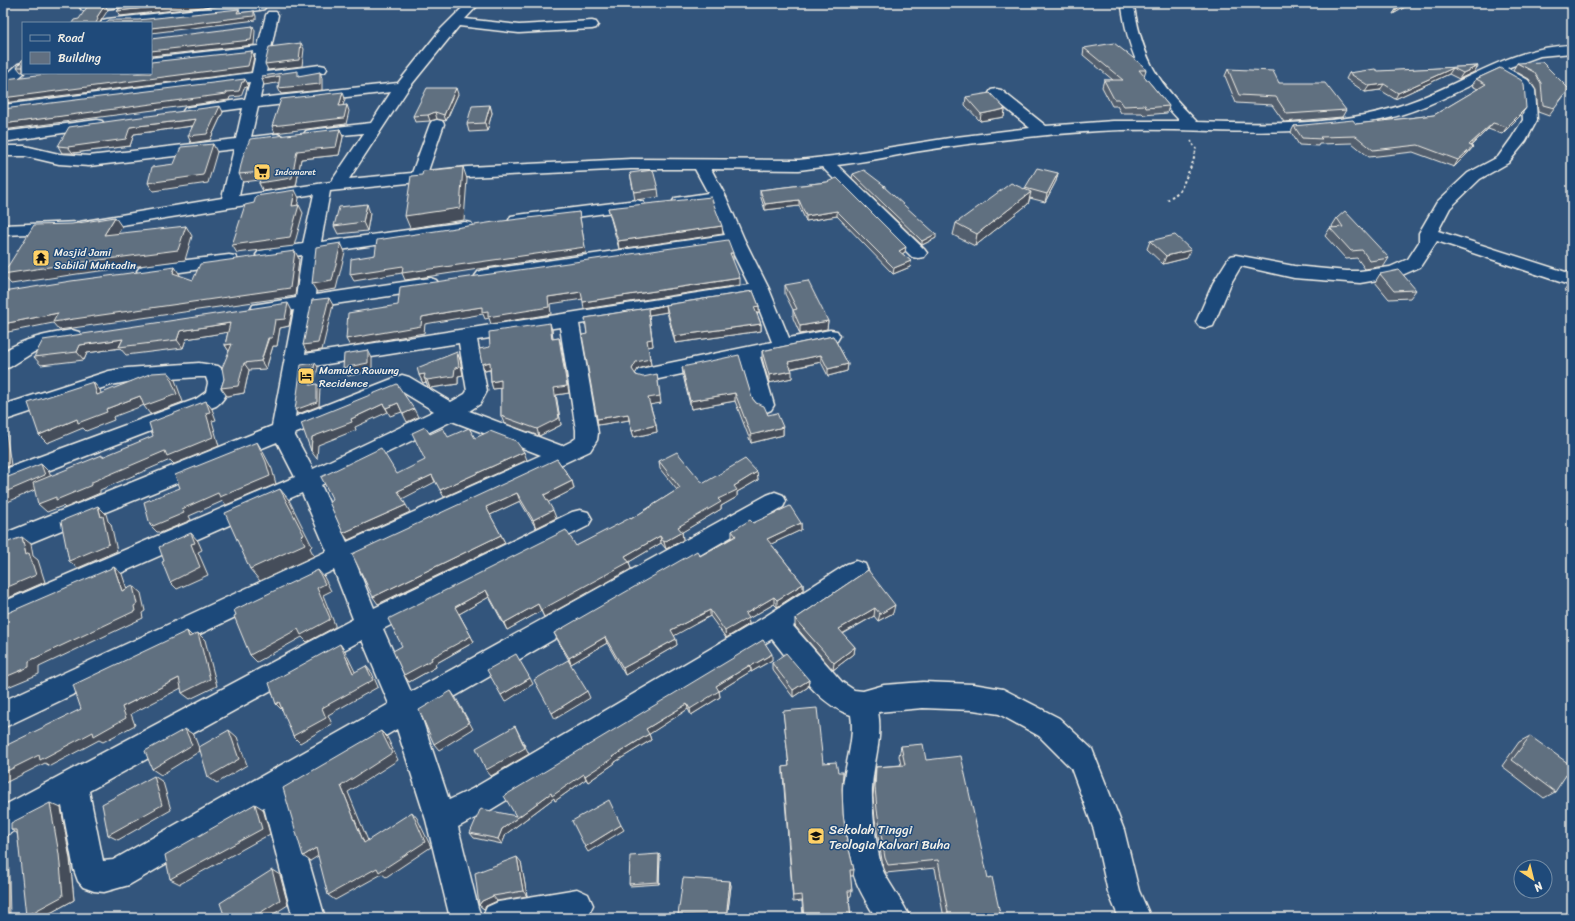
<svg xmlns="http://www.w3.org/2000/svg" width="1575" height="921" font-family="Sriracha,sans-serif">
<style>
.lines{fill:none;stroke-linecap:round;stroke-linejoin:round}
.minor-casing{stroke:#f4f1e8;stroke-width:3}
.path-far1{stroke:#f4f1e8;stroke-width:1.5;stroke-dasharray:2 2;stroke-linecap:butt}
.path{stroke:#f4f1e8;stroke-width:2;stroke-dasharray:2.5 2.5;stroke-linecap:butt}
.minor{fill:#1f4a7a;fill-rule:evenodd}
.wall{fill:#535f6e;stroke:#f4f1e8}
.shaded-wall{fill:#444e5a;stroke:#f4f1e8}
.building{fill:#616f80;stroke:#f4f1e8}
.labels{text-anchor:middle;stroke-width:3;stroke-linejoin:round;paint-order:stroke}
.far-poi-label{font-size:9px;fill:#f4f1e8;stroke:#1f4a7a;text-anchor:start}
.poi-label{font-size:11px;fill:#f4f1e8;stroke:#1f4a7a;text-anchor:start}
.near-poi-label{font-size:13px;fill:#f4f1e8;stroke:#1f4a7a;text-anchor:start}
</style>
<rect width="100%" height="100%" fill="#33557c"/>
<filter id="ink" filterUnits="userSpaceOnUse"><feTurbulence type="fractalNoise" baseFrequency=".025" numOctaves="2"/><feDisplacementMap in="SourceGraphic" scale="8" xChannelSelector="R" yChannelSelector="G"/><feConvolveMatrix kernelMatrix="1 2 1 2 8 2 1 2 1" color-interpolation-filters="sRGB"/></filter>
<g filter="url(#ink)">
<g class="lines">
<g class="minor-casing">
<g id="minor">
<polygon points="89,3 127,3 125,6 121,7 86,11 82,10 80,7 82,4"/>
<polygon points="254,3 263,3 266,6 264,9 260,10 141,23 101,23 103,20 107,19"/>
<path d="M467 3H480L465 19 519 25 592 21 596 22 598 25 596 28 592 29 519 33 459 26 408 89 349 179 412 173 430 124 432 121 437 120 442 121 444 124 428 171 467 167 631 159 799 160 842 155 956 137 1030 128 991 96 989 93 991 90 996 89 1001 90 1046 126 1113 121H1180C1144 83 1130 60 1122 7L1124 4H1132L1134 7C1144 64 1158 81 1197 122 1264 124 1337 127 1402 105 1461 86 1507 47 1572 45V53L1540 56 1507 68 1528 80 1535 90 1537 120 1526 141 1508 163 1480 179 1450 208 1438 231 1572 274V286L1437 241 1420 267 1400 276 1360 283 1294 278 1241 266 1231 283 1213 326 1206 328 1199 326 1196 322 1213 283 1230 256 1236 255 1294 266 1347 271H1360L1390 267 1408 259 1419 242V233L1437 202 1468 173 1498 157 1511 139 1523 120 1521 90 1518 86 1496 73C1458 91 1422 111 1381 120 1288 142 1192 125 1098 131 1037 135 975 142 914 152 888 157 863 162 837 165L924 249 927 253 924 257 918 258 912 257 822 167 799 170 711 169 726 197 744 239 769 289 789 338 830 330 837 331 840 336 837 341 760 357 774 405 771 410 764 413 757 410 754 405 741 361 645 382 638 380 635 375 638 370 645 368 772 342 754 296 579 324 598 433 597 440 590 451 355 561 374 608 572 512 580 510 588 512 592 519 588 526 383 629 411 692 767 495 775 492 783 495 786 501 783 507 421 716 449 800 472 789 766 616 847 564 856 561 865 564 868 571 865 578 793 626 842 682 854 690 863 691 884 685 923 682 973 684 1003 689 1059 718 1092 749 1124 830 1139 891 1151 918H1119L1108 892 1094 830 1071 768 1039 736 999 714 973 710 923 708 878 712C883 739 873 762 872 788 871 805 877 859 884 873 892 888 903 902 910 918H876C869 906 861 894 856 881 848 860 840 809 843 787 845 763 855 740 851 715 818 705 793 665 772 639L492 809 458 827 478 908 482 918H450L426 820 397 729 289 793 325 918H293L264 807 129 885 104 892 94 891 83 887 78 881 74 870 62 806 3 837V806L353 619 334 570 3 728V701L327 551 302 493 3 625V602L295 477 277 442 3 554V534L272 426 294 310 260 315 253 313 251 309 253 305 296 298 302 255 265 260 259 259 256 255 259 251 265 250 303 244 314 194 79 232 3 235V225L79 222 222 198 234 149 89 166 59 164 25 156H3V146H25L59 154 89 156 236 139 243 108 190 115 185 114 183 111 185 108 190 107 245 99 250 82 3 113V105L252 73 256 54 151 66V58L258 46 266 15 268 12H276L278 15 266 72 320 65 325 66 327 69 325 72 320 73 264 80 260 98 398 83 441 29ZM391 92 371 123 311 130 306 131 304 134 306 137 311 138 364 133 331 182 239 196 249 147 282 142 285 139 282 136 277 134 251 137 258 107ZM631 169H695L708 193 675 198 673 201 675 204 681 206 712 203 725 235 484 270 478 272 475 276 478 280 484 282 729 245 749 285 305 354 314 307 430 290 436 288 439 284 436 280 430 278 315 295 319 253 465 232 471 231 473 227 471 223 465 222 321 242 330 191 467 177ZM560 327 576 430V438L572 441 562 446 469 411 480 404 487 391 477 340ZM459 343 467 391 465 394 451 402 409 377 402 375 295 417 302 368ZM401 391 434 411 313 469 294 434ZM452 421 541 455 347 542 321 485ZM362 640 389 704 113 860 103 861 89 791Z"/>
<polygon points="23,63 23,73 24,73 8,88 3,89 3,78 18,64"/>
<polygon points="97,120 102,121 104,124 102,127 3,142 3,132"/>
<polygon points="637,200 643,202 645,205 643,208 517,225 511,224 509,220 511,216 517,215"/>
<polygon points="229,255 235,256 238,260 235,264 146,277 140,275 137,271 140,267 146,265"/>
<path d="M72 330 79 332 82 337 79 342 34 352 10 367 3 369V352C24 338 48 334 72 330Z"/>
<path d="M199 363 218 366C233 376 230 397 216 406L3 488V470L196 399 206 392 208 383 206 377H199L127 382 111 385 3 421V405L109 371 127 368Z"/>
<polygon points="577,889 588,894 593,905 588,916 584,918 482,918 487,907 498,902"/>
</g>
</g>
<polyline class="path-far1" points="1191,141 1196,149 1195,155"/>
<polyline class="path" points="1167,200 1180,191 1193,162 1195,154"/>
<use href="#minor" class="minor"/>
</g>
<g class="wall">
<polygon points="1393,3 1412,3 1393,14 1399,5"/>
<polygon points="1084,48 1146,70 1144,76 1169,106 1167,113 1144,115 1142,113 1121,113 1117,106 1112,106 1102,87 1104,80 1113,80 1083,55"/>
<polygon points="23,59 23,72 21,72 17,67"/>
<polygon points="1517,63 1569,89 1549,116 1538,112 1536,90 1529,79 1513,70"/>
<polygon points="1478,66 1474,72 1459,79 1449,74 1395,99 1380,90 1365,92 1346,79 1349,73"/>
<polygon points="1500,68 1526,108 1521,115 1502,134 1488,129 1471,146 1468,153 1454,167 1413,152 1369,157 1352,143 1319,144 1318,146 1299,145 1291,132 1294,126 1356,124 1434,115 1478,89 1472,86 1476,79"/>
<polygon points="1228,69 1279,83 1346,110 1342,117 1284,122 1272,105 1236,103 1225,76"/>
<polygon points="458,94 446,121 437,119 430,121 415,122 413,116"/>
<polygon points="966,97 1005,109 1004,117 980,121 965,105"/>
<polygon points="490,105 492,113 487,131 469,132 467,124"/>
<polygon points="223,112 210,140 191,143 192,126 134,134 130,146 73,153 62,153 58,146"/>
<polygon points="340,129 343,137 339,155 301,159 296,186 263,191 259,183 260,180 243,182 239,174"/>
<polygon points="630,173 658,189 659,197 635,200"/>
<polygon points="1058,173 1056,181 1045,202 1030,198 1028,204 975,246 953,235 956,223 1024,189 1025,188"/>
<polygon points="853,174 885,186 885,188 936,238 922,245 852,178"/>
<polygon points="827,182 905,252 902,254 911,261 910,267 893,274 837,216 806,221 799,206 765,210 760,195 760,190"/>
<polygon points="608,208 723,234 619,249 610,216"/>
<polygon points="370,213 367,231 338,234 334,226"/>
<polygon points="1337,218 1389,258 1384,266 1365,269 1357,258 1346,259 1325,236 1330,228 1333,228 1332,226"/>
<polygon points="1150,241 1187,258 1163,264 1147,249"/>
<polygon points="1380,274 1416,290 1410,298 1389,299 1375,282"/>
<polygon points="1572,282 1572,295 1564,291 1569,285"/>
<polygon points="785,285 828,321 827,329 800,334 793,318 793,310 785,294"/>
<polygon points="753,291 759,306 759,313 757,313 761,324 761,331 675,343 667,312 649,315 653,346 648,347 651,365 638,369 635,373 661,403 650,404 656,425 657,432 634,437 629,420 598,425 585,318"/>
<polygon points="292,311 289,326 280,328 277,346 273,346 266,369 249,370 244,393 227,396 221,388 224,379 229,351 225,345 228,332 186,339 183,348 126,355 120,348 87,353 84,360 41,365 34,357"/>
<polygon points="552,330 553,339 559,338 561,345 569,393 556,395 561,425 539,436 504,423 501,416 501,388 493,389 491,382 490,370 485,371 490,347"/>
<polygon points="833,336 848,364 847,371 828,376 821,362 791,369 792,378 769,383 762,358 762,351"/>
<polygon points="457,352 460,360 463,375 458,376 458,384 430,388 428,387 426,382 423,383 419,375"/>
<polygon points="682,367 752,398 756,403 768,415 783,427 783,435 751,443 735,401 691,409 683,375"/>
<polygon points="557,459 572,481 574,489 548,502 556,518 536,528 520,501 490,515 501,535 505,543 378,604"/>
<polygon points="659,461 704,483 757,472 758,480 737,492 737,497 721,506 721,509 682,532 683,540 666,549 661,543 629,562 631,569 544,617 541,611 507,630 489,597 459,614 474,642 435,664 436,667 409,682 402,646 576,546 631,519 677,490 660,469"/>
<polygon points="753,523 801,523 801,530 771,544 803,584 803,590 777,607 774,604 748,619 749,624 726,638 710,616 674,635 677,645 625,675 607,643 571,664 557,639 554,633 700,556 732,538 732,531"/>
<polygon points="868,570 893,613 878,621 874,616 843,634 855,647 854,654 833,670 795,626 795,619"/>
<polygon points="763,640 772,660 751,672 751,671 719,691 720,697 691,715 688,709 649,734 651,740 615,762 615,763 588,782 586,779 555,801 554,798 506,834 502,844 474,838 470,833 516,816"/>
<polygon points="772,663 809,680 808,687 793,697 772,669"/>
<polygon points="783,711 823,763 838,772 842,789 843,814 847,841 854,870 853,876 850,876 852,891 851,896 849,897 851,918 803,918 802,901 793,902 783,775 783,767 789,767 784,719"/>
<polygon points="1530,736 1555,792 1544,798 1502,766 1519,742"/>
<polygon points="901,746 926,760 988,878 1001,918 944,918 935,868 886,873 883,866 875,819 873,796 875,776 876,767 901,765 899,756"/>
<polygon points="61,808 70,859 74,900 41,918 32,918 17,833 11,830"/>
<polygon points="659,854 660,856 659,884 630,886 629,884"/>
<polygon points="521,862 527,896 497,901 486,906 484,909 479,905"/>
<polygon points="730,881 731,886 727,918 679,918 678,915"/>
</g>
<g class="shaded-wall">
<polygon points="192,3 240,3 120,16 117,11"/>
<polygon points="1408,3 1412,3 1393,14 1395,11"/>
<polygon points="105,5 108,10 100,22 100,23 96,23 97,17"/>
<polygon points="239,9 241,14 254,11 256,16 256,20 151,33 151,28 237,13"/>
<polygon points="253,26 255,31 254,45 151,56 151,51"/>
<polygon points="301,43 304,49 302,66 268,70 265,64"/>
<polygon points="252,51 254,56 251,72 3,103 3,98"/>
<polygon points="1478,66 1474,72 1459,79 1463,73"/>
<polygon points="1453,68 1449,74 1395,99 1398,93"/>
<polygon points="320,72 322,78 322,90 281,94 278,88"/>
<polygon points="280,76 283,82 264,85 262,79"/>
<polygon points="245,79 248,84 247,87 244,88 241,96 230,97 229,100 3,130 3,124 227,92 242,82"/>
<polygon points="1384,84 1380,90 1365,92 1369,86"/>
<polygon points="456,88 458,94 446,121 444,115"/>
<polygon points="343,92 345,99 341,112 339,106"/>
<polygon points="347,105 349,111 346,124 275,133 272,126"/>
<polygon points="490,105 492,113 487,131 485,123"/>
<polygon points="220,106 223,112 210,140 191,143 188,136"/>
<polygon points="1526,108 1521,115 1502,134 1507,127"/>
<polygon points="1005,109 1004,117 980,121 981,114"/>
<polygon points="435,112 437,119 430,121 428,115"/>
<polygon points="196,119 199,125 134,134 130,146 73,153 68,147 130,127"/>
<polygon points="1493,123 1488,129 1464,152 1469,145"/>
<polygon points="340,129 343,137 339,155 301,159 296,186 263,191 259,183 297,151"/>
<polygon points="213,144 217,152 208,183 153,191 148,183"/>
<polygon points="1473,147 1468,153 1454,167 1458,160"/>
<polygon points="463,167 467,179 464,220 410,228 405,216"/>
<polygon points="1058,173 1056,181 1045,202 1047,194"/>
<polygon points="295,190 299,198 296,214 292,206"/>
<polygon points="1031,192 1028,204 975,246 977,234"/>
<polygon points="799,200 799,206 765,210 765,204"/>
<polygon points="367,204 370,213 367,231 363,222"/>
<polygon points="299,205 303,213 294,246 237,253 232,245"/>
<polygon points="837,211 837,216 806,221 806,216"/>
<polygon points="579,212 586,253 405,280 402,273 354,281 350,274"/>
<polygon points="115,217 122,227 111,245 104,235"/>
<polygon points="186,226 192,236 185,260 77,274 11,284 3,275 3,274"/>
<polygon points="722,226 723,234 619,249 618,241"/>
<polygon points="936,234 936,238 922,245 922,241"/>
<polygon points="341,243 345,252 336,289 317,292 312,284"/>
<polygon points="906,247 905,252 898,256 899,251"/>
<polygon points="1191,250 1187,258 1163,264 1166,256"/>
<polygon points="295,251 299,259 295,296 59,330 53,323 3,333 3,324 58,313 64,321"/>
<rect x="730" y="253" width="3" height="7"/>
<polygon points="911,261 910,267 893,274 894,268"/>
<polygon points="175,267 180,275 179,281 173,273"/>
<polygon points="740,278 740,285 584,309 583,302"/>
<polygon points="581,292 583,299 550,304 551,314 491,324 489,318 485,319 483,314 425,324 424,333 350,346 346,339 422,317 448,312"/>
<polygon points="329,298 333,305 322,350 307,352 303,345"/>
<polygon points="288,303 292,311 289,326 280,328 277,346 273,346 266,369 261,361 275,320"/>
<polygon points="666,305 667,312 649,315 653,346 648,347 651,365 638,369 634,376 632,369 647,340 648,309"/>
<polygon points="759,306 759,313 755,313 754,307"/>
<polygon points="828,321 827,329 800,334 800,326"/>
<polygon points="230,323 235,331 186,339 183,348 177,340 180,331"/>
<polygon points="550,323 552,330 554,346 552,339"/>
<polygon points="761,324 761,331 675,343 674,336"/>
<polygon points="559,338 561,345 569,393 556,395 561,425 539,436 537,429 554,388"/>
<polygon points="123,339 119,347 120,348 87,353 84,360 77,352 80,345"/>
<polygon points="232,344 230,353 225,345"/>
<polygon points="368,350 372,358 372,371 348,376 343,368"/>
<polygon points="457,352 460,360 463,375 458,376 458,384 430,388 427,380 424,378 426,382 423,383 419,375 455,368"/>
<polygon points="821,355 821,362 788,369 788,362"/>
<polygon points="490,362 492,369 485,371 482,364"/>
<polygon points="244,363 249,370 244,393 227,396 221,388"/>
<polygon points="315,363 318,367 313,389 310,385"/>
<polygon points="848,364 847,371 828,376 828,369"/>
<polygon points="792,371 792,378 769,383 769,375"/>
<polygon points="168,372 175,380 183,402 150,414 144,406"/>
<polygon points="657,374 661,403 649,405 648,398"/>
<polygon points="501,380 503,388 493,389 491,382"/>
<polygon points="93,382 100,390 104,403 97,395"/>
<polygon points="317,384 320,388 319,406 298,414 295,410"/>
<polygon points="735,393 735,401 691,409 690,401"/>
<polygon points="140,396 147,404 113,417 114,420 86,431 83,428 47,443 39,435 77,419 106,409"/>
<polygon points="206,401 212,409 216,420 212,421 219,446 174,464 170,460 100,490 100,493 65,508 63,506 47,512 38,504 206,413"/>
<polygon points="398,403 402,412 390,416 386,408"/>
<polygon points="383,404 388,412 355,427 356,430 318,445 317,459 311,451 312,437 351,419"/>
<polygon points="414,409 418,417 407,422 403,414"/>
<polygon points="628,414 629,420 598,425 597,419"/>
<polygon points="3,418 6,422 7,425 5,426 11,465 3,469"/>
<polygon points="656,425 657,432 634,437 632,431"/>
<polygon points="783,427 783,435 751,443 751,435"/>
<polygon points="257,442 262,450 272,469 276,484 226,505 223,501 189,516 191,520 160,533 159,532 157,532 150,525 182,509"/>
<polygon points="524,452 527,460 444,497 440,490"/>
<polygon points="41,464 49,472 53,482 3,504 8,530 3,533 3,493"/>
<polygon points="757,472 758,480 737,492 737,497 721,506 721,509 679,534 678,527 718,499 734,486"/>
<polygon points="432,475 435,482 402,499 398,491"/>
<polygon points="572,481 574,489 547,503 544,495"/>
<polygon points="280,489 289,500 312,546 310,548 314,556 260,581 250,569"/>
<polygon points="517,493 520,501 490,515 486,507"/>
<polygon points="406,505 410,512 348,540 343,533"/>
<polygon points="98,506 106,514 108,521 111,524 117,551 78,568 69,561 101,517"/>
<polygon points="553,510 556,518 536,528 533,520"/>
<polygon points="801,523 801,530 767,546 767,539"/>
<polygon points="682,532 683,540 666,549 664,542"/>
<polygon points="191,533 198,541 202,550 198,552 208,575 177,589 170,582 191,544"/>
<polygon points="501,535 505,543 378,604 373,597"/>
<polygon points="660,536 661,543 629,562 631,569 544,617 541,610 625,556"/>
<polygon points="22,537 31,544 33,556 38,560 45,582 6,599 3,596 3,589 26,555"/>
<polygon points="114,567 122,574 130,598 122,591"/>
<polygon points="318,570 324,577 331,591 323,595 335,625 335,627 307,642 302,637 257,662 250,655 317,588"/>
<polygon points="803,584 803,590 777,607 777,600"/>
<polygon points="133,586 141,593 145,611 142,613 143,618 39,667 39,674 3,689 3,678 29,661 134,606"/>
<polygon points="486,590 489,597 459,614 474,642 435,664 436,667 409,682 404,675 431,658 455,607"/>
<polygon points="774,597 774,604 748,619 749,624 726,638 725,631 745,614"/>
<polygon points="538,604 541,611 507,630 504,623"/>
<polygon points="895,605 893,613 878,621 880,614"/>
<polygon points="875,608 874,616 838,636 839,629"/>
<polygon points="710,610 710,616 672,637 671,630"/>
<polygon points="187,631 194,638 189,637"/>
<polygon points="198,633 205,640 217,686 190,699 182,693"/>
<polygon points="605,637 607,643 571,664 569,658"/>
<polygon points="676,639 677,645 625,675 623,668"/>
<polygon points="340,644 345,651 359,680 353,673"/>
<polygon points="855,647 854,654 833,670 834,663"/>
<polygon points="772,654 772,660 751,672 751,666"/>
<polygon points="750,665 751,671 719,691 720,697 691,715 690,709 716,686"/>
<polygon points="366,666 372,673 378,687 328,715 332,724 300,743 293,736"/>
<polygon points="179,678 187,685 131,714 135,725 103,742 99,740 50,766 45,763 3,784 3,773 122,707"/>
<polygon points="530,678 533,684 505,702 501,695"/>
<polygon points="809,680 808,687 793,697 793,690"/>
<polygon points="451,691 456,698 473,729 439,750 434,744"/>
<polygon points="587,691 590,698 555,719 552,713"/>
<polygon points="279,702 283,711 276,704"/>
<polygon points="687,704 688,709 648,735 646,729"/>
<polygon points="515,726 529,754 491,776 486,770"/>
<polygon points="185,729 194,735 200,751 161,775 152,769"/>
<polygon points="229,730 237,737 247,765 217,783 208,777"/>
<polygon points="381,731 387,737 398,760 348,792 371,848 364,843 341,786"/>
<polygon points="649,734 651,740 615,762 615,763 588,782 585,776 612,757"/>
<polygon points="584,774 586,779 555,801 554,798 506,834 502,844 498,839 502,829 551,793"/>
<polygon points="154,776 163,782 171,810 118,840 108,835"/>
<polygon points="50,803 61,808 70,859 74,900 41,918 32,918 26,916"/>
<polygon points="255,804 263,809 270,834 180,884 170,879"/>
<polygon points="412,812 417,818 431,847 386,877 382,874 335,900 328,895"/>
<polygon points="621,825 624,830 588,852 585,847"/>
<polygon points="3,834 8,836 10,918 3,918"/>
<polygon points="316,848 323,853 310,861 303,856"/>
<polygon points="659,854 660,856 659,884 658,882"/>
<polygon points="517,857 521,862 527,896 523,891"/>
<polygon points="272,870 280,875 288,905 267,918 252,918"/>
<polygon points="730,881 731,886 727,918 726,918"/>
<polygon points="493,896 497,901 486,906 484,909 479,905 482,901"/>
</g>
<g class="building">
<polygon points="126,3 192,3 117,11"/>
<polygon points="1400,3 1408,3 1395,11"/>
<polygon points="105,5 97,17 98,19 96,23 72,23 74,20 79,19 87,7"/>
<polygon points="239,9 237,13 254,11 254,16 151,28 151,23 105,23 109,20 138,20"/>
<polygon points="253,26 251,40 151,51 151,39"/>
<polygon points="301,43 299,60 265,64 269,47"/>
<polygon points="1114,43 1142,65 1146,70 1139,70 1169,106 1146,108 1145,105 1124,106 1119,99 1114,99 1104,80 1123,80 1084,48"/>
<polygon points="252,51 248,66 3,98 3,82 6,79 53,73 151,73 151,62"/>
<polygon points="23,59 23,67 17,67"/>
<polygon points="1542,62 1569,89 1554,108 1543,105 1541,83 1534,72 1517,63"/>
<polygon points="1478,66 1463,73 1453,68 1398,93 1384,84 1369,86 1349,73 1375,69 1378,71"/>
<polygon points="1500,68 1521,80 1524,84 1526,108 1507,127 1493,123 1469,145 1473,147 1458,160 1418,145 1373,150 1356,136 1320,137 1322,139 1302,138 1294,126 1353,120 1356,124 1434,115 1486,84 1476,79"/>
<polygon points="1228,69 1273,71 1279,83 1325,83 1346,110 1287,114 1276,97 1239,95"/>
<polygon points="298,71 298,76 320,72 320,84 278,88 280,76 262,79 262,76"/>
<polygon points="245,79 244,82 242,82 239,91 227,92 226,94 3,124 3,109"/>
<polygon points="427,88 456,88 444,115 435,112 428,115 413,116"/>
<polygon points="343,92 339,106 347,105 344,118 272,126 281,99"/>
<polygon points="990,93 1005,109 981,114 966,97"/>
<polygon points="490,105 485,123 467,124 472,106"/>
<polygon points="220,106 207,134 188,136 196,119 130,127 126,139 68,147 58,146 69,127"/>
<polygon points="340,129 336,147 297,151 292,178 259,183 262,172 239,174 243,156 250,139"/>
<polygon points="213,144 203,175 148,183 152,167 174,164 181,147"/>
<polygon points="463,167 460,208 405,216 411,176 422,175 423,171"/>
<polygon points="1037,168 1058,173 1047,194 1025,188"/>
<polygon points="653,170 658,189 634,192 630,173"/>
<polygon points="864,170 885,186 883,186 936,234 922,241 853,174"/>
<polygon points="837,178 906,247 899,251 911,261 894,268 837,211 806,216 799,200 765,204 760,190 827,182"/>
<polygon points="1011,183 1031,192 977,234 956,223"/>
<polygon points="295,190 292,206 299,205 290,237 232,245 245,205 254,203 256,196"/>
<polygon points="711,197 722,226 618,241 608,208"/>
<polygon points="367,204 363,222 334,226 339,207"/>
<polygon points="1345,211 1389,258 1370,261 1362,250 1351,251 1330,228 1343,227 1337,218"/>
<polygon points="579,212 585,247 402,273 403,266 350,274 351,259 375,255 377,240 494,222"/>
<polygon points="115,217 104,235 186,226 178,250 69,264 3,274 34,225 72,224"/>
<polygon points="1175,235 1191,250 1166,256 1150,241"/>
<polygon points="728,240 733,253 730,253 740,278 583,302 581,292 548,297 549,307 488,317 488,311 482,312 482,307 448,312 422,317 421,326 346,339 348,313 398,305 400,287"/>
<polygon points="341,243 332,281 312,284 316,247"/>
<polygon points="295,251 290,288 53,322 58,313 3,324 3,292 71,281 175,267 173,273 193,280 200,264"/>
<polygon points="1399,270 1416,290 1394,291 1380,274"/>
<polygon points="808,281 828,321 800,326 793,310 797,309 785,285"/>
<polygon points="1572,282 1572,286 1569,285"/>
<polygon points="753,291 759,306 754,307 761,324 674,336 666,305 648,309 652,339 647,340 650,359 636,362 632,369 636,375 643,377 657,374 660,396 648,398 656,425 632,431 628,414 597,419 582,335 587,334 585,318"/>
<polygon points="329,298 318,343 303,345 312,300"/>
<polygon points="288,303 285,319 275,320 272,338 268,338 261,361 244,363 238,386 221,388 224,379 222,368 232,344 225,345 230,323 180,331 177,340 119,347 123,339 80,345 77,352 34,357 43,340"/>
<polygon points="550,323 552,339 559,338 567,386 554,388 559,418 537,429 501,416 501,380 491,382 490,362 482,364 479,349 490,347 489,332"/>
<polygon points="833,336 848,364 828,369 821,355 788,362 792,371 769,375 762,351"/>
<polygon points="368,350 368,363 343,368 344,354"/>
<polygon points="457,352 459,367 455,368 454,376 427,380 424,378 425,374 419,375 417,368"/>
<polygon points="739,355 752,398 756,403 764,406 768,415 777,413 783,427 751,435 735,393 690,401 682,367"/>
<polygon points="315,363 310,385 317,384 317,402 295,410 301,365"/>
<polygon points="168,372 177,394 144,406 140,396 106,409 107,412 78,423 77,419 39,435 28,403 93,382 97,395 152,373"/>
<polygon points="397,384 414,409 403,414 398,403 386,408 383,404 351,419 352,422 312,437 311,451 301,423"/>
<polygon points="206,401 210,412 206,413 213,437 167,456 165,451 92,482 92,485 56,500 56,497 38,504 33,483 102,455 102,457 153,436 149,423"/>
<polygon points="425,427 430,434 443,428 448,437 469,428 475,438 490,431 516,441 524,452 440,490 432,475 398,491 406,505 343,533 329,502 333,500 321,477 381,448 397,474 425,460 412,433"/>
<polygon points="257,442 266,462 270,476 220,497 218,493 182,509 184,513 153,526 152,524 150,525 144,502 180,488 175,475"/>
<polygon points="677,452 700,480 704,483 745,459 757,472 734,486 737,490 718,499 721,502 678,527 682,532 664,542 660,536 625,556 629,562 541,610 538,604 504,623 486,590 455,607 471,636 431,658 432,660 404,675 393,651 402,646 388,619 566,530 576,546 630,518 631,519 680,488 659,461"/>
<polygon points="557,459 572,481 544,495 553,510 533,520 517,493 486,507 501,535 373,597 352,554"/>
<polygon points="41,464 45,475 3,493 3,479"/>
<polygon points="280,489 304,535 301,536 305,544 250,569 225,513"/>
<polygon points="98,506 101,517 103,516 109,544 69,561 61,521"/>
<polygon points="790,506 801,523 767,539 803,584 777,600 774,597 745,614 748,618 725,631 710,610 671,630 676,639 623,668 605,637 569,658 554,633 697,551 700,556 736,536 732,531 750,520 753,523"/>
<polygon points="191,533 195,543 191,544 200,567 170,582 162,562 164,561 159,547"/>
<polygon points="22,537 26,555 29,553 36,575 3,589 3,544"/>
<polygon points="114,567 122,591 133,586 137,604 134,606 135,611 29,661 29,667 3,678 3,615"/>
<polygon points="318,570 325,584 317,588 330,618 329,620 301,635 298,629 250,655 234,616 236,615 234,610"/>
<polygon points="868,570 895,605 880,614 875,608 839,629 855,647 834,663 795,619"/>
<polygon points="187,631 189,637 198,633 210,679 182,693 179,678 122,707 126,718 94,736 93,732 40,760 39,755 3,773 3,747 81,709 73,685"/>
<polygon points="763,640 772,654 751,666 750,665 716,686 719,691 690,709 687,704 646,729 649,734 612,757 613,758 585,776 584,774 552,796 551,793 502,829 498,839 470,833 480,810 482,809 516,816 504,796"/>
<polygon points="340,644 353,673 366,666 373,680 322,708 326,718 293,736 279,702 276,704 269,683"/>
<polygon points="786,653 809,680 793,690 772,663"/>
<polygon points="516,654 530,678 501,695 487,670"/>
<polygon points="568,660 587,691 552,713 534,680"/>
<polygon points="451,691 469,723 434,744 419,710"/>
<polygon points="817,708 823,763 836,762 838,772 843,772 842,789 843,814 847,841 854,870 850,870 852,891 848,891 851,918 804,918 802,895 793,896 783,767 789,766 783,711"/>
<polygon points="515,726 525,748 486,770 476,748"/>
<polygon points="185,729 192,745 152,769 145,751"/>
<polygon points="229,730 239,759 208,777 199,747"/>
<polygon points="381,731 392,753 341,786 364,843 412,812 425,842 379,872 377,868 328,895 316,848 303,856 283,788"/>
<polygon points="1530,736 1572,766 1555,792 1512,760"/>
<polygon points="923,744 926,760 961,756 988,878 992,877 1001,918 949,918 938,860 888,865 885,858 877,810 875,787 876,767 905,765 901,746"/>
<polygon points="154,776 162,805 108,835 102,804"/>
<polygon points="609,800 621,825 585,847 572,821"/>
<polygon points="50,803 59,854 63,896 26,916 17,830 11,830 11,823"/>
<polygon points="255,804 262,829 170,879 165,855"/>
<polygon points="659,854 658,882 629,884 630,856"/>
<polygon points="517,857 523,891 493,896 482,901 479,905 475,873"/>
<polygon points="272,870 280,900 252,918 225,918 220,903"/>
<polygon points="683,878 730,881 726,918 678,915"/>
</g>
</g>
<defs>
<g id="supermarket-square" transform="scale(0.9)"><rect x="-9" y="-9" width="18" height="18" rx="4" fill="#ffd166" stroke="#1f4a7a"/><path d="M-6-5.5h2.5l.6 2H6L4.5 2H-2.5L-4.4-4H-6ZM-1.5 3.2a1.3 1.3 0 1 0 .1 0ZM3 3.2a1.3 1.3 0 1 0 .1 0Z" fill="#111"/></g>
<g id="temple-square" transform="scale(0.9)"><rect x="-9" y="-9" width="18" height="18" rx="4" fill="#ffd166" stroke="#1f4a7a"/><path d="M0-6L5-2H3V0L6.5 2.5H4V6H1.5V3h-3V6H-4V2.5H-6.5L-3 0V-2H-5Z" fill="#111"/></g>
<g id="hotel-square" transform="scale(0.9)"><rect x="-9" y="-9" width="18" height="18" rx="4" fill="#ffd166" stroke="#1f4a7a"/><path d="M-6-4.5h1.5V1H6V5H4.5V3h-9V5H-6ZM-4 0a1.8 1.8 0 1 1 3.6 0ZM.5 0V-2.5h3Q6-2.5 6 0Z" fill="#111"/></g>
<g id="university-square" transform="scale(0.9)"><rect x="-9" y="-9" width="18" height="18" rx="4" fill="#ffd166" stroke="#1f4a7a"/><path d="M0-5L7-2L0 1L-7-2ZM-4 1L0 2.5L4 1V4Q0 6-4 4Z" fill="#111"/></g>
</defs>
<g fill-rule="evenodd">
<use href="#supermarket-square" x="262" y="172"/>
<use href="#temple-square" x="41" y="258"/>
<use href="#hotel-square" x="306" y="376"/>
<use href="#university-square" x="816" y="836"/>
</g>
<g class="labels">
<g class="far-poi-label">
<text x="275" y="175">Indomaret</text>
</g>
<g class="poi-label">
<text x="54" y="256">Masjid Jami<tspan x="54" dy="13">Sabilal Muhtadin</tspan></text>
<text x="319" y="374">Mamuko Rawung<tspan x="319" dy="13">Recidence</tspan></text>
</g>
<g class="near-poi-label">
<text x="829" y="834">Sekolah Tinggi<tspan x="829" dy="15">Teologia Kalvari Buha</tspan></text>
</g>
</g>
<rect width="1575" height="921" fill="none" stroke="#1f4a7a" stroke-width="16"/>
<rect x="8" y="8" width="1559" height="905" fill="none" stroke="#f4f1e8" stroke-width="1.5" filter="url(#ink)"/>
<rect x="22" y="22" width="130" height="52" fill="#1f4a7a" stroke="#748da6"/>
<rect x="30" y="35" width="20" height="6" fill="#1f4a7a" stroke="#748da6"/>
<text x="58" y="42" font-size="12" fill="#f4f1e8">Road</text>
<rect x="30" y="52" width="20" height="12" fill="#616f80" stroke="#748da6"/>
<text x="58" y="62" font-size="12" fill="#f4f1e8">Building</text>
<g transform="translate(1533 879) rotate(145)"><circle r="19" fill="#1f4a7a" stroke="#748da6"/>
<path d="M0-3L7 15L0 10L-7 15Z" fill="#ffd166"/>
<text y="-6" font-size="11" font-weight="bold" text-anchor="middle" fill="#f4f1e8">N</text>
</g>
</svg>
